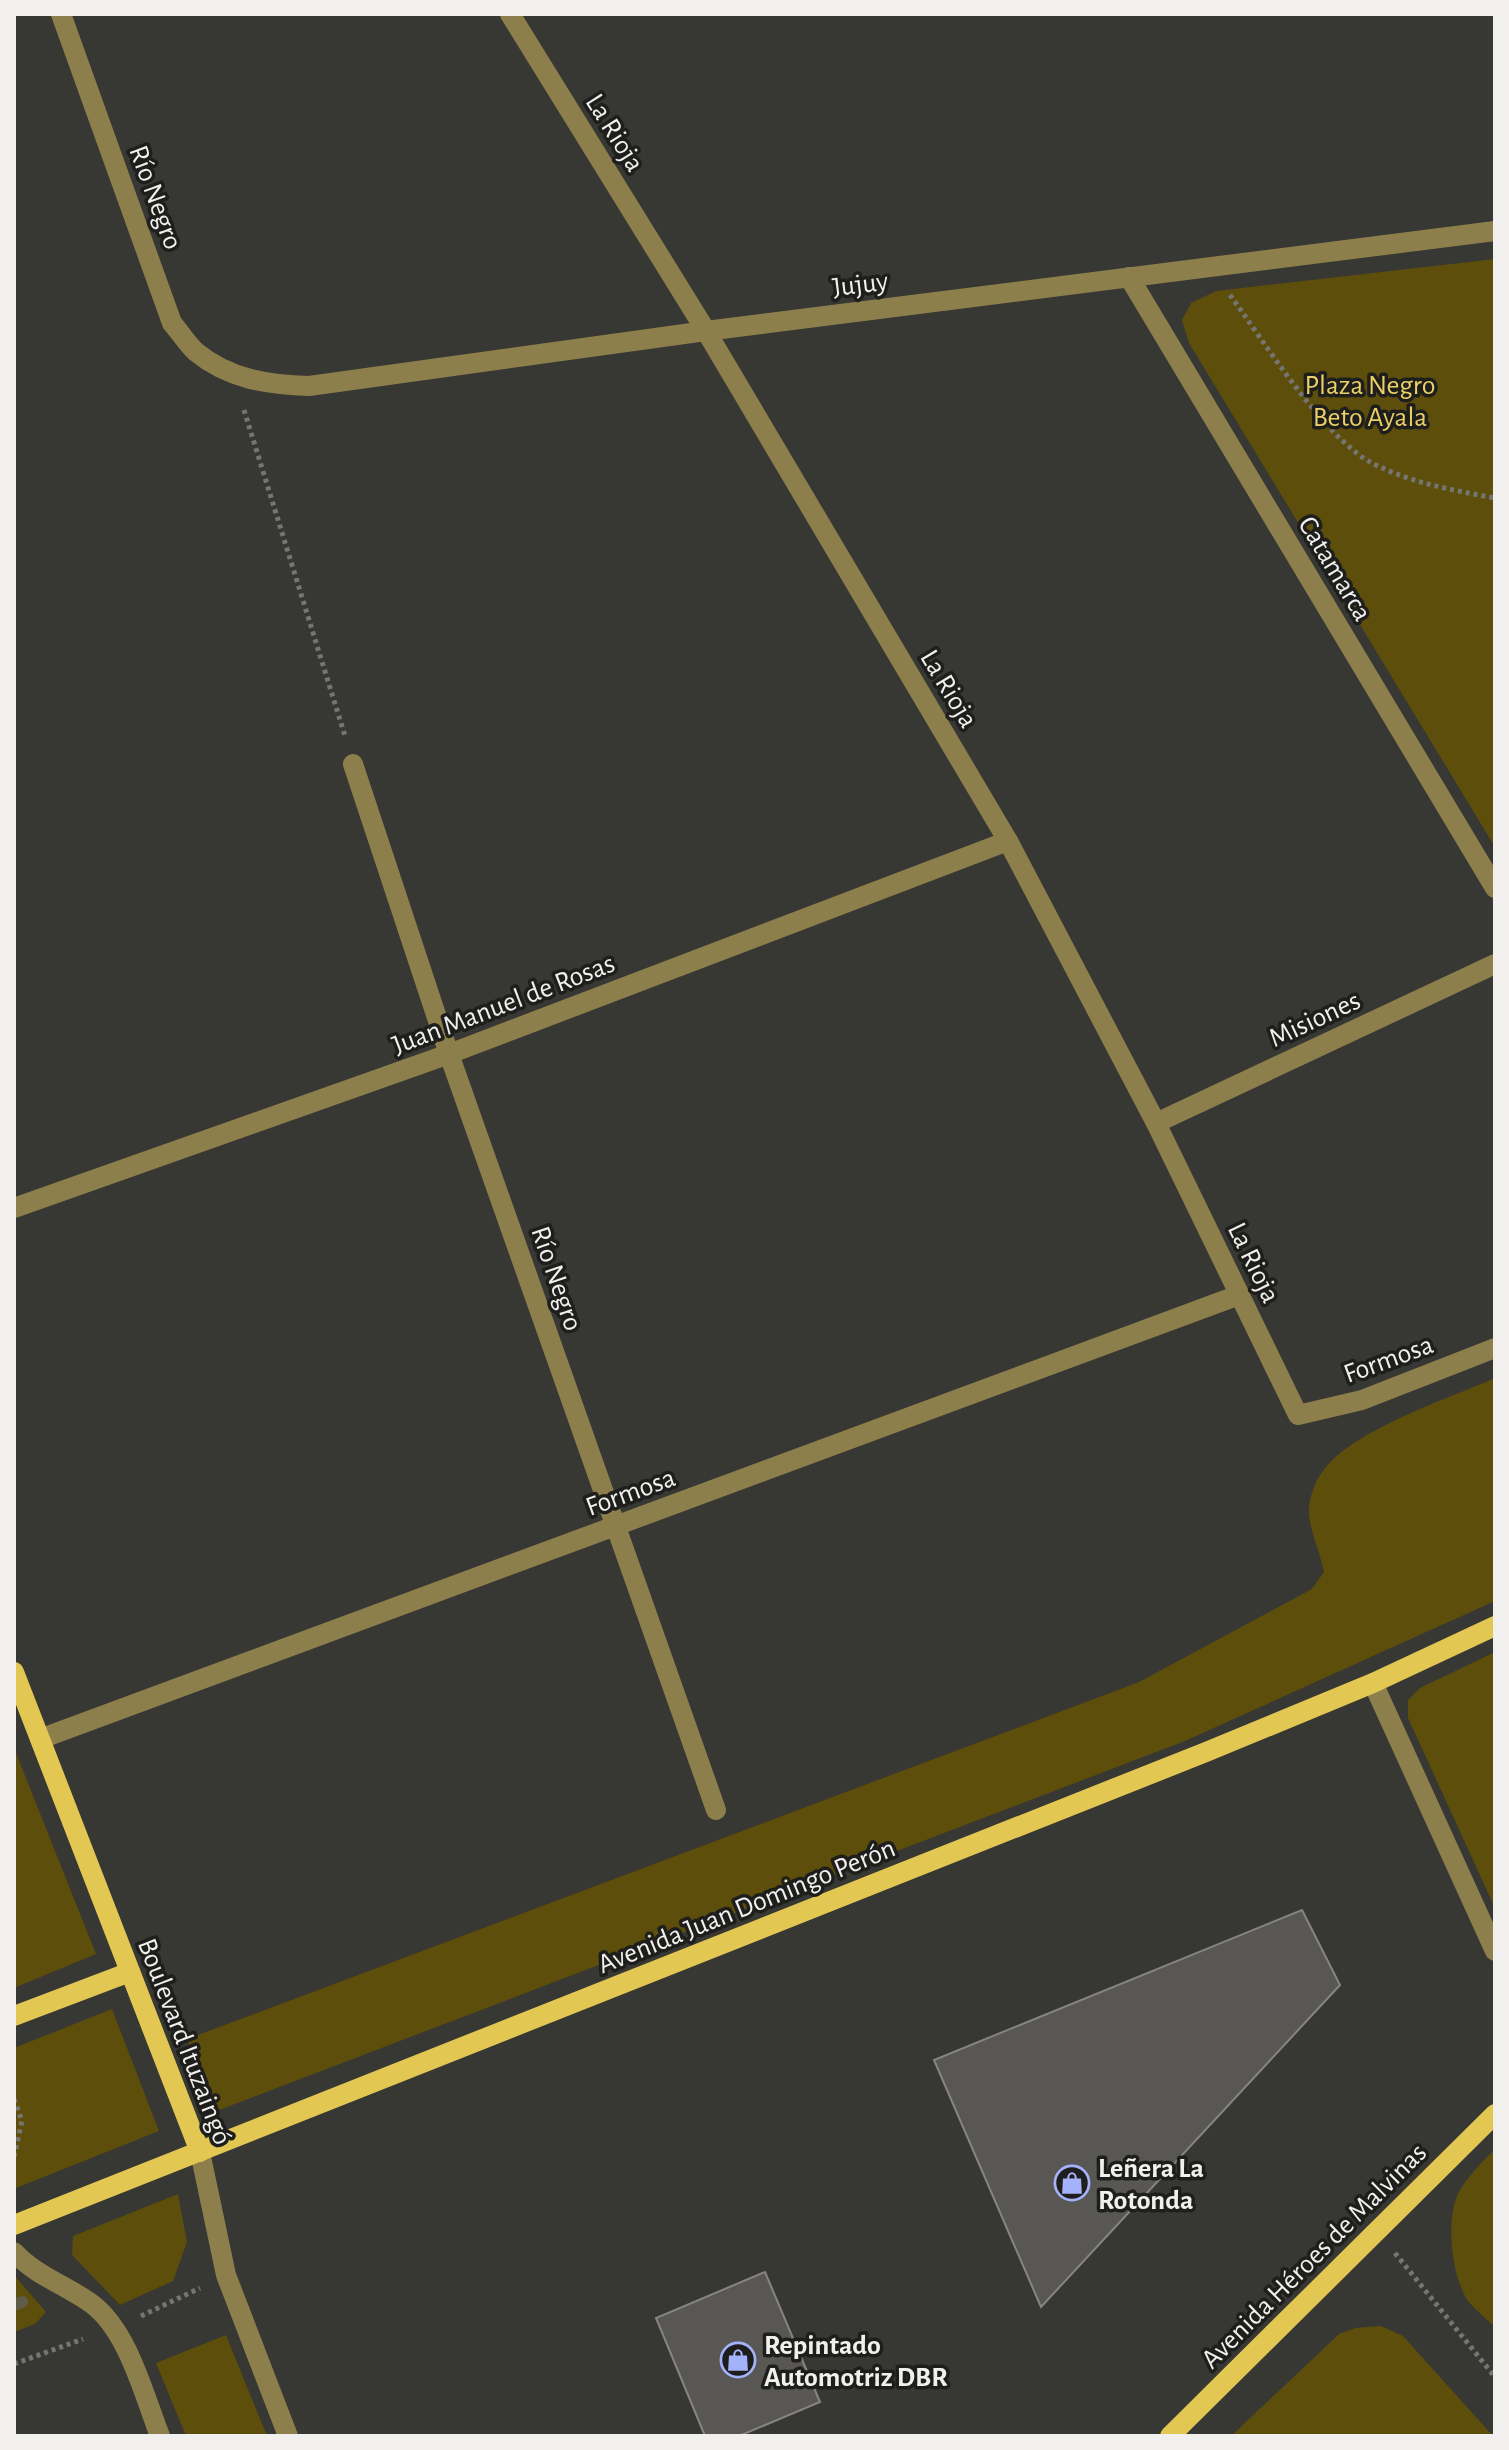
<svg xmlns="http://www.w3.org/2000/svg" width="1509" height="2450" font-family="'Alegreya Sans',sans-serif">
<style>
.green{fill:#5d4e0b}
.lines{fill:none;stroke-linecap:round;stroke-linejoin:round}
.stream{stroke:#615c4a;stroke-width:12}
.building{fill:#585753;stroke:#868581;stroke-width:2}
.path{stroke:#757571;stroke-width:5;stroke-dasharray:4 4;stroke-linecap:butt}
.minor{stroke:#8d7f4c;stroke-width:20}
.major{stroke:#e3c753;stroke-width:20}
.labels{text-anchor:middle;stroke-width:7;stroke-linejoin:round;paint-order:stroke}
.street-label{font-size:28px;fill:#f1f0ee;stroke:#1e1e1d}
.park-label{font-size:28px;fill:#ebd064;stroke:#1e1e1d}
.poi-label{font-size:28px;font-weight:bold;fill:#f1f0ee;stroke:#1e1e1d;text-anchor:start}
</style>
<rect width="100%" height="100%" fill="#373733"/>
<g class="green">
<polygon points="1495,259 1495,847 1189,343 1182,320 1191,303 1216,291"/>
<path d="M1495 1378V1601L1185 1741 214 2112 187 2039 1139 1682 1312 1589 1324 1572C1320 1552 1307 1524 1309 1506 1311 1492 1317 1477 1326 1467 1357 1429 1449 1398 1495 1378Z"/>
<polygon points="1495,1652 1495,1908 1408,1718 1408,1700 1420,1688"/>
<polygon points="14,1748 96,1954 14,1988"/>
<polygon points="112,2009 159,2131 16,2188 14,2048"/>
<path d="M1495 2149V2327C1487 2319 1475 2310 1468 2301 1451 2275 1445 2219 1459 2192 1467 2177 1483 2161 1495 2149Z"/>
<polygon points="178,2194 187,2242 173,2281 120,2305 72,2255 73,2236"/>
<polygon points="14,2275 46,2312 35,2324 14,2332"/>
<polygon points="1381,2326 1403,2336 1493,2436 1231,2436 1339,2334 1355,2328"/>
<polygon points="226,2335 267,2436 186,2436 156,2363"/>
</g>
<g class="lines">
<polyline class="stream" points="14,2305 22,2302"/>
</g>
<g class="building">
<polygon points="1302,1910 1340,1985 1041,2307 934,2060"/>
<polygon points="765,2272 820,2402 739,2436 705,2436 656,2318"/>
</g>
<g class="lines">
<g class="path">
<path d="M1230 295C1263 340 1324 438 1372 463 1411 483 1452 490 1495 498"/>
<polyline points="244,410 345,736"/>
<polyline points="14,2099 22,2121 14,2157"/>
<polyline points="1395,2253 1495,2377"/>
<polyline points="141,2316 200,2288"/>
<polyline points="14,2364 83,2339"/>
</g>
<g class="minor">
<path d="M61 14 172 323C180 332 187 344 196 352 229 379 268 385 309 386L706 331 1495 231"/>
<polyline points="510,14 706,331 1008,841 1156,1123 1298,1415 1362,1400 1495,1348"/>
<polyline points="1129,277 1495,888"/>
<polyline points="353,764 449,1054 716,1810"/>
<polyline points="1156,1123 1495,964"/>
<polyline points="14,1208 449,1054 1008,841"/>
<polyline points="1373,1683 1495,1951"/>
<polyline points="40,1739 1239,1295"/>
<polyline points="200,2152 226,2275 288,2436"/>
<path d="M14 2252C36 2276 66 2285 92 2304 128 2331 144 2395 160 2436"/>
</g>
<g class="major">
<polyline points="14,1672 200,2152"/>
<polyline points="14,2016 130,1972"/>
<polyline points="14,2225 1206,1752 1373,1683 1495,1626"/>
<polyline points="1170,2436 1495,2114"/>
</g>
</g>
<defs>
<g id="shop-ring" transform="scale(1.8)"><circle r="9.5" fill="#1e1e1d" stroke="#a4b2fc" stroke-width="1.5"/><path d="M-5-2.5h2.3a2.7 3.5 0 0 1 5.4 0H5L5.5 6h-11ZM-1.5-2.5h3a1.5 2.3 0 0 0-3 0Z" fill="#a4b2fc"/></g>
</defs>
<g fill-rule="evenodd">
<use href="#shop-ring" x="1072" y="2183"/>
<use href="#shop-ring" x="738" y="2360"/>
</g>
<g class="labels">
<g class="street-label">
<text transform="translate(616 132) rotate(58)" y="10">La Rioja</text>
<text transform="translate(157 197) rotate(70)" y="10">Río Negro</text>
<text transform="translate(860 283) rotate(-7)" y="10">Jujuy</text>
<text transform="translate(1336 568) rotate(59)" y="10">Catamarca</text>
<text transform="translate(950 688) rotate(59)" y="10">La Rioja</text>
<text transform="translate(503 1003) rotate(-21)" y="10">Juan Manuel de Rosas</text>
<text transform="translate(1314 1018) rotate(-25)" y="10">Misiones</text>
<text transform="translate(1255 1262) rotate(64)" y="10">La Rioja</text>
<text transform="translate(558 1278) rotate(71)" y="10">Río Negro</text>
<text transform="translate(1388 1358) rotate(-20)" y="10">Formosa</text>
<text transform="translate(630 1491) rotate(-20)" y="10">Formosa</text>
<text transform="translate(746 1905) rotate(-22)" y="10">Avenida Juan Domingo Perón</text>
<text transform="translate(186 2041) rotate(69)" y="10">Boulevard Ituzaingó</text>
<text transform="translate(1313 2255) rotate(-45)" y="10">Avenida Héroes de Malvinas</text>
</g>
<g class="park-label">
<text x="1370" y="394">Plaza Negro<tspan x="1370" dy="32">Beto Ayala</tspan></text>
</g>
<g class="poi-label">
<text x="1098" y="2177">Leñera La<tspan x="1098" dy="32">Rotonda</tspan></text>
<text x="764" y="2354">Repintado<tspan x="764" dy="32">Automotriz DBR</tspan></text>
</g>
</g>
<rect width="1509" height="2450" fill="none" stroke="#f1f0ee" stroke-width="32"/>
</svg>
